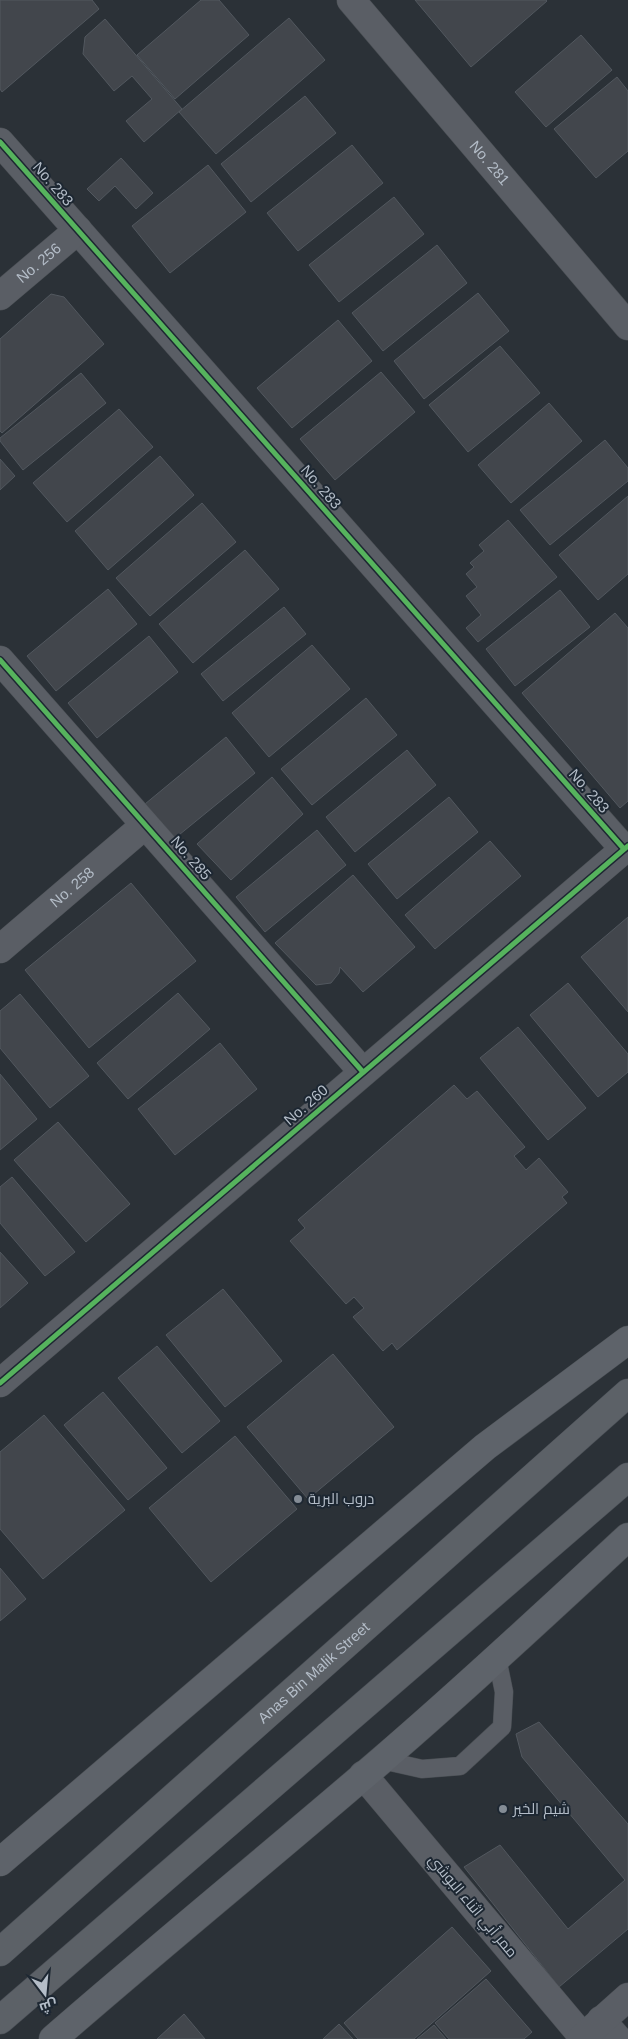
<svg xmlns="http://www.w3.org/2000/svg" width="628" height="2039" font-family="Helvetica,Cairo,sans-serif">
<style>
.building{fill:#42464c;stroke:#52585f}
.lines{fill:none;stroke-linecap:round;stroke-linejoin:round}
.lane-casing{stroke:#484d52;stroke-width:19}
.street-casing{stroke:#484d52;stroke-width:29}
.secondary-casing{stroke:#484d52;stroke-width:29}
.primary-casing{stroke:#484d54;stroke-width:29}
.lane{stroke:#5a5e65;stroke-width:18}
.street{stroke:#5a5e65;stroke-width:28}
.secondary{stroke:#5e636a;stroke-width:28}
.primary{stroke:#5c6167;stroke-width:28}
.cycleway-casing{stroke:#1d2732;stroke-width:8}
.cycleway{stroke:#56b35d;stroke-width:5}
.poi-dot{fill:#848c95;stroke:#1d2732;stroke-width:2}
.labels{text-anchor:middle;stroke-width:4;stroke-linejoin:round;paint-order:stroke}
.street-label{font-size:15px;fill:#b4bdc8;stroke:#1d2732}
.poi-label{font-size:15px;fill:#b4bdc8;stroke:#1d2732;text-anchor:start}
</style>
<rect width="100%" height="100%" fill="#2b3137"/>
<g class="building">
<polygon points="0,0 92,0 99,9 2,92 0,89"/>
<polygon points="201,0 219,0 249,35 175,99 137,55"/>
<polygon points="415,0 546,0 547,1 471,67"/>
<polygon points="289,18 325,60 216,154 179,112"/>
<polygon points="105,19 182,109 144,142 126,121 152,99 132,76 114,91 83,54 85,37"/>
<polygon points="581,35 612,70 546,127 515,92"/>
<polygon points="617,77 628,91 628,151 596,178 554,129"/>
<polygon points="305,96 336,133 251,202 221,164"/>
<polygon points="352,145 383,183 298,251 267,213"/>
<polygon points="121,158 153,193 136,209 115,186 99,201 87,189"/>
<polygon points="208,165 246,212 170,273 132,226"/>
<polygon points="394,197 424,234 339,302 309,265"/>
<polygon points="437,245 467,283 383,351 352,313"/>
<polygon points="478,293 509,331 424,399 394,361"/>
<polygon points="51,294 64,297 104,344 2,433 0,431 0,339"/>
<polygon points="338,320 372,361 292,428 257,388"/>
<polygon points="500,346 540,393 468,452 429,405"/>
<polygon points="381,372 415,412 335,480 300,439"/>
<polygon points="81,373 106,403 23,470 0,441 0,438"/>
<polygon points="549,403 582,441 511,503 478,465"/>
<polygon points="119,409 153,447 67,522 33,483"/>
<polygon points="605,440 628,468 628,481 550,545 520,510"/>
<polygon points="160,456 194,495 108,570 75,531"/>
<polygon points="0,459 15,476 0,490"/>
<polygon points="628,496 628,574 598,600 559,555"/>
<polygon points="202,503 236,542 150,616 116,578"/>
<polygon points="508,520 557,577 478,642 466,628 481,615 466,596 477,587 466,574 474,567 470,563 484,551 479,545"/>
<polygon points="245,550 279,589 193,663 159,624"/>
<polygon points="108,589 137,624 56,691 27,656"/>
<polygon points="560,590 590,627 515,686 486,649"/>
<polygon points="284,607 306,634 223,701 201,674"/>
<polygon points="615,613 628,628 628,801 620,808 522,693"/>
<polygon points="149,636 178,672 97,738 68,703"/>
<polygon points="312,645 350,689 269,757 232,713"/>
<polygon points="366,698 397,735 312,805 281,769"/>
<polygon points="226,737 255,773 174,839 145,804"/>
<polygon points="407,750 436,785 355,852 326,817"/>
<polygon points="272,777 303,814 231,880 197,844"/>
<polygon points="449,797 478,832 397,899 368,864"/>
<polygon points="317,830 346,865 265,932 236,897"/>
<polygon points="490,841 521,876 435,949 405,915"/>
<polygon points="353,875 415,947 363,992 340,967 339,973 331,983 316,985 275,943"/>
<polygon points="131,883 196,961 89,1048 25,970"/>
<polygon points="628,917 628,1012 581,957"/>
<polygon points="568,983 628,1054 628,1072 598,1097 530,1015"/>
<polygon points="178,993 210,1029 128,1099 97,1063"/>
<polygon points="20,994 89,1076 50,1108 0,1048 0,1011"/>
<polygon points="518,1027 586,1108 548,1140 480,1058"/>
<polygon points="220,1043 257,1089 175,1155 138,1109"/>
<polygon points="0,1074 37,1119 0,1150"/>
<polygon points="454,1085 467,1099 477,1091 525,1147 514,1156 526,1170 539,1158 568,1192 562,1197 567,1203 397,1350 392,1343 383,1351 353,1317 364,1308 354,1297 346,1304 290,1241 305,1228 298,1220"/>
<polygon points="58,1122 130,1204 86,1242 14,1160"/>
<polygon points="12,1177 75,1252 45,1276 0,1223 0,1187"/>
<polygon points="0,1252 28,1283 0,1308"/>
<polygon points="223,1289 282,1361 225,1407 166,1335"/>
<polygon points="157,1346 220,1421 182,1453 118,1378"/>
<polygon points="333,1354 394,1427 308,1499 247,1427"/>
<polygon points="103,1392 167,1468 128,1500 64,1425"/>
<polygon points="44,1415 125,1510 43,1579 0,1529 0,1452"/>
<polygon points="235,1436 297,1509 211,1582 149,1508"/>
<polygon points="0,1568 26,1599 0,1621"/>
<polygon points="539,1722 628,1824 628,1929 559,1987 464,1867 500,1845 568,1929 625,1880 522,1757 516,1734"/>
<polygon points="452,1927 491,1971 414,2039 358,2039 344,2023"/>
<polygon points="486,1979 532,2032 524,2039 449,2039 435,2023"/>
<polygon points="184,2014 205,2039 157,2039"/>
<polygon points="339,2024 353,2039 323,2039"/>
<polygon points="434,2025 446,2039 417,2039"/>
</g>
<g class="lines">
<g class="lane-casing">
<polyline id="lane" points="382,1760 422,1769 460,1766 502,1727 504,1692 497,1658"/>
</g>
<g class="street-casing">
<g id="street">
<path id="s1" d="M351 0 628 326"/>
<polyline points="0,142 624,849"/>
<path id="s2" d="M0 296 78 230"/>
<polyline points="0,660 363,1072"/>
<path id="s3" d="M0 949 145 825"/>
<polyline points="0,1383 628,846"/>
<polyline points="363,1775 583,2037"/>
<polyline points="601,2020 618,2039"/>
<polyline points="581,2039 628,1997"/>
</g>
</g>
<g class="secondary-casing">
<g id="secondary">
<polyline points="0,1862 485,1447 628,1340"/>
<path d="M53 2039C162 1944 274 1853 383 1759 467 1687 547 1612 628 1537"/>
</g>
</g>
<g class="primary-casing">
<g id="primary">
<path id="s4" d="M0 1952 628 1393"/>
<polyline points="0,2020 628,1477"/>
</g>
</g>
<use href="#lane" class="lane"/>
<use href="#street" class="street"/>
<use href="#secondary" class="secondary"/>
<use href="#primary" class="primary"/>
<g class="cycleway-casing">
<g id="cycleway">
<polyline points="0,142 624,849"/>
<polyline points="0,660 363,1072"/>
<polyline points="0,1383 628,846"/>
</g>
</g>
<use href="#cycleway" class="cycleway"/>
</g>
<g class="poi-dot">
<circle cx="298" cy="1499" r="5"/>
<circle cx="503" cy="1809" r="5"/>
</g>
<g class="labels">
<g class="street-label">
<text dy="5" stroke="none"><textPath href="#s1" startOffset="214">No. 281</textPath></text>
<text transform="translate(53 184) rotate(49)" y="5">No. 283</text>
<text dy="5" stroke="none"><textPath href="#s2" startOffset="51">No. 256</textPath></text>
<text transform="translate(321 487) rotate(49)" y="5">No. 283</text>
<text transform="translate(589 791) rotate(49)" y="5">No. 283</text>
<text transform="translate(191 858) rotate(49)" y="5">No. 285</text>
<text dy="5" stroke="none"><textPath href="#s3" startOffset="95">No. 258</textPath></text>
<text transform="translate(306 1105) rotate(-41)" y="5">No. 260</text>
<text dy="5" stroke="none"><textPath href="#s4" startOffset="420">Anas Bin Malik Street</textPath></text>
<text transform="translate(473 1906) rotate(50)" y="5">ممر أبي اثناء البوشي</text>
</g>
<g class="poi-label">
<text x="308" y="1504">دروب البرية</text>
<text x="513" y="1814">شيم الخير</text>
</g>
</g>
<g transform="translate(45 1994) rotate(164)" stroke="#1d2732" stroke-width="4" paint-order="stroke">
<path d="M0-4L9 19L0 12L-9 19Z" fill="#b4bdc8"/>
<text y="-8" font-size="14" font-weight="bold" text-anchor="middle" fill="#b4bdc8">ش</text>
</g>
</svg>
